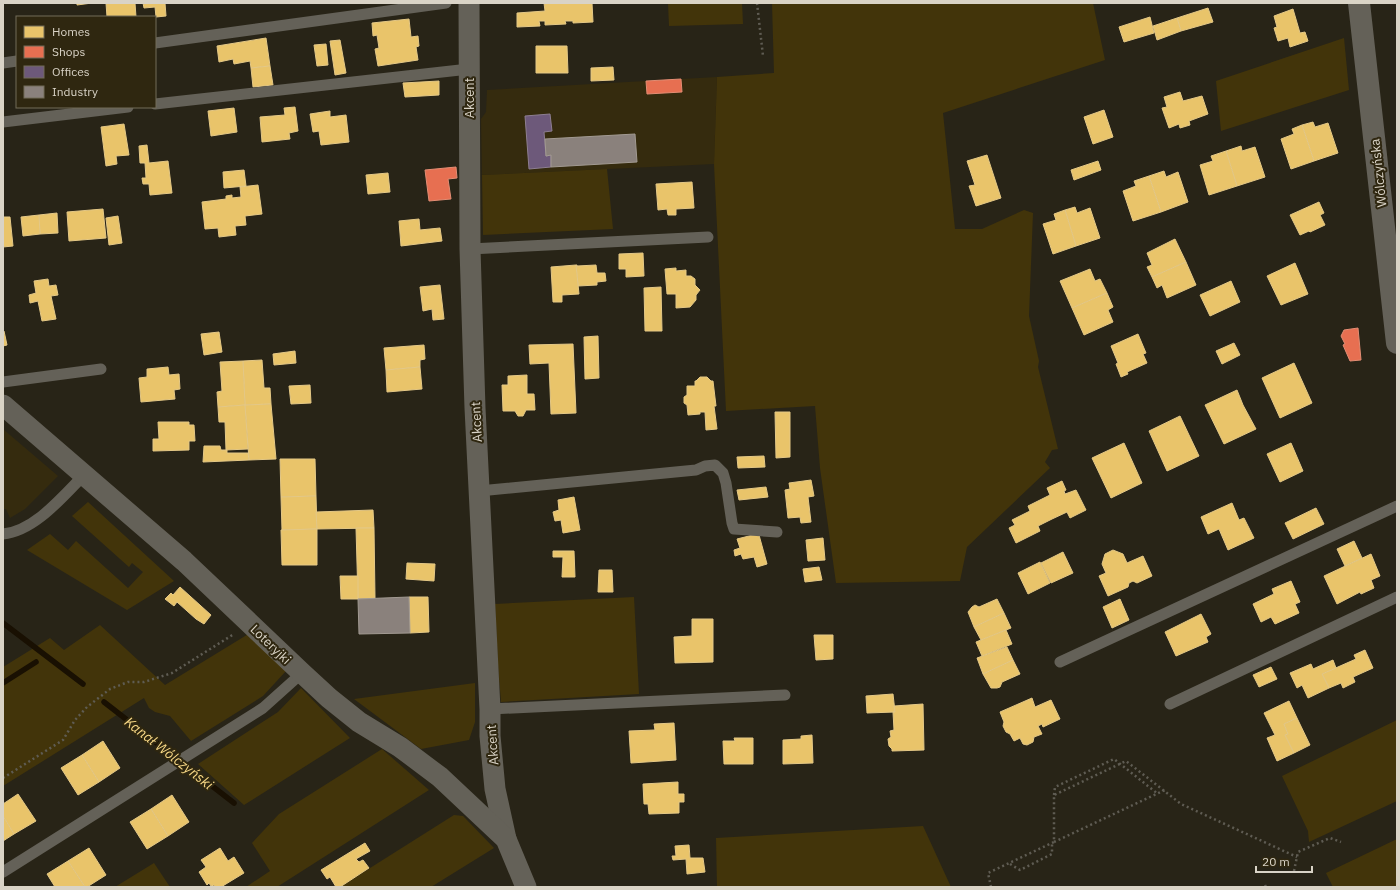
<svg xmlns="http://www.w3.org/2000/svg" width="1400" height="890" font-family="'IBM Plex Sans',sans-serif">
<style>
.built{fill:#352b0e}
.green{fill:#42340a}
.homes{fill:#e9c46a;stroke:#e4c886}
.shops{fill:#e76f51;stroke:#e38d74}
.offices{fill:#6d597a;stroke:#8d7e91}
.industry{fill:#8a817c;stroke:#a29a92}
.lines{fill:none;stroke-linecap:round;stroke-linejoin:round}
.stream{stroke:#191002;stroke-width:5.5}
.path{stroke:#5f5c53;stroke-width:2.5;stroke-dasharray:2 3;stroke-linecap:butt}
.service{stroke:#646158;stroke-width:11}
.minor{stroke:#646158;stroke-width:21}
.tertiary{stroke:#646158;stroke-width:22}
.labels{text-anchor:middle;stroke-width:4;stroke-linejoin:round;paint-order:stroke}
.street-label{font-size:13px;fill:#d9d3c6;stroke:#2f2710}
.water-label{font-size:14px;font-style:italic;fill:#f9d987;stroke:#2f2710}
</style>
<rect width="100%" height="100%" fill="#282417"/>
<g class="built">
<polygon points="717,77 714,164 482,175 481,119 486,112 487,90"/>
<polygon points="3,429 58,476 25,509 10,518 6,509 3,509"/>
</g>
<g class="green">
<polygon points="668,3 742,3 743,24 669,26"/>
<polygon points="772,3 1093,3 1105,60 943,113 955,229 982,229 1024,210 1033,213 1029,316 1039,361 1038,367 1058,449 1052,450 1045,462 1050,468 967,547 960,581 836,583 820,468 815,406 726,411 714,164 717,77 774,73"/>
<polygon points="1344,38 1349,90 1221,131 1216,81"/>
<polygon points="607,169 613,229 483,235 482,175"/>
<polygon points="88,502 174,581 127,610 27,550 50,534 68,550 76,541 128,588 143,572 132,563 129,567 72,516"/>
<polygon points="634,597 639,694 501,702 498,665 495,604"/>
<polygon points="100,625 165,685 250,633 286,671 263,696 191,741 170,716 155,712 149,708 144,698 3,786 3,667 50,638 64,650"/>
<polygon points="475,683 475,722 469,740 421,749 354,699"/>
<polygon points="301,688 350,738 244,805 198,764 278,712"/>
<polygon points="1397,720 1397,801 1309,842 1308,831 1282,776"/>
<polygon points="382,749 429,790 277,887 246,887 270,871 252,843 279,814"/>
<polygon points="454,815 463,816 494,848 431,887 340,887"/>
<polygon points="923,826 951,887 717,887 716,838"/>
<polygon points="1397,839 1397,887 1333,887 1326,873"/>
<polygon points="154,863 170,887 115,887"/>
</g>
<g class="homes">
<polygon points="77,3 92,3 77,5"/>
<polygon points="106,3 135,3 136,17 107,17"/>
<polygon points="143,3 165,3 166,16 156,17 155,7 144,8"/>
<polygon points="544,3 592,3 593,22 573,23 573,21 565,21 566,24 545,25 545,21 539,21 540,26 517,27 517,13 545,11"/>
<polygon points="1208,8 1213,22 1181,31 1177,18"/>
<polygon points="1293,9 1300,33 1305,32 1308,41 1290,47 1288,38 1278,41 1274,28 1277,27 1274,16"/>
<polygon points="1150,17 1154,33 1124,42 1119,27"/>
<polygon points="1177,18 1181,31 1157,40 1153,26"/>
<polygon points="409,19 411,37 418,36 419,46 416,47 418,60 378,66 375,49 379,48 377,35 373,36 372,23"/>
<polygon points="266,38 270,66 251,68 250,61 234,64 233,59 219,62 217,46"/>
<polygon points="340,40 346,73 335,75 330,41"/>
<polygon points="326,44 328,65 317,66 314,45"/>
<polygon points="536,46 567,46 568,73 536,73"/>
<polygon points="270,66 273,85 253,87 251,68"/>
<polygon points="613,67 614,80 591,81 591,68"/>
<polygon points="439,81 439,95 405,97 403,83"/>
<polygon points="1180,92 1183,101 1202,96 1208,114 1189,121 1190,125 1180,128 1179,124 1169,128 1162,108 1167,107 1164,97"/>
<polygon points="295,107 298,131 289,133 290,139 262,142 260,117 285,115 284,108"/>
<polygon points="234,108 237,132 211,136 208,111"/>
<polygon points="1104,110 1113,137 1093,144 1084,117"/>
<polygon points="330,111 330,117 346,115 349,142 321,145 319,131 313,132 310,114"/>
<polygon points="1313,122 1315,127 1328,123 1338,153 1314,161 1302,125"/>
<polygon points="124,124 129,155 116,156 117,164 106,166 101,127"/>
<polygon points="1302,125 1314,161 1291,169 1281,139 1294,134 1292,129"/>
<polygon points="147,145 149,163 168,161 172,193 150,195 149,184 143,184 142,178 146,178 145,163 140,163 139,146"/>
<polygon points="1241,146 1242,151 1255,147 1265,177 1237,186 1226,151"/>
<polygon points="1226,151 1237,186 1209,195 1200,165 1213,161 1211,156"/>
<polygon points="987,155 1001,198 976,206 969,186 975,185 967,161"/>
<polygon points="1098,161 1101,170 1074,180 1071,170"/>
<polygon points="244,170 246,186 224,188 223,172"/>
<polygon points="1164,171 1166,177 1178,172 1188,202 1161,212 1149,176"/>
<polygon points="388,173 390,192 368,194 366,175"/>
<polygon points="1149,176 1161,212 1133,221 1123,191 1136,186 1134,181"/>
<polygon points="692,182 694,208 676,209 676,215 668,215 667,209 658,210 656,184"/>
<polygon points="258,185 262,214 245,216 246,225 235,226 236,235 219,237 218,228 205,229 202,202 226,199 226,196 232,195 232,198 241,197 240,187"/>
<polygon points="1319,202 1324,213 1320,215 1325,225 1310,232 1309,231 1300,235 1290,215"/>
<polygon points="1075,207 1077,213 1090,208 1100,238 1076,246 1065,210"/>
<polygon points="103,209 106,238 69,241 67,212"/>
<polygon points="1065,210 1076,246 1053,254 1043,224 1056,220 1054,214"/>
<polygon points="57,213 58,233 40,234 39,215"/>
<polygon points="39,215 40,234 23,236 21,217"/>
<polygon points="118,216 122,243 109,245 106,218"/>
<polygon points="3,217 10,217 13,246 3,247"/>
<polygon points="419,219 420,230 440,228 442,241 401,246 399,221"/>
<polygon points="1175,239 1186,262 1152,277 1147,267 1152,265 1147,253"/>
<polygon points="643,253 644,276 626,277 626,269 619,269 619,254"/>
<polygon points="1186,262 1196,285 1167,298 1162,285 1157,288 1152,277"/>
<polygon points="1295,263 1308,294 1281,305 1267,276"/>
<polygon points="576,265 577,265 577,266 596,265 597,273 605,273 606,281 597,282 597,285 578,286"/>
<polygon points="576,265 579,294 562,295 562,302 553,302 551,267"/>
<polygon points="676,268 676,271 686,270 686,276 691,276 695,279 695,285 700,290 696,295 696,300 690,307 676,308 676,294 667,294 665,269"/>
<polygon points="1090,269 1095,281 1100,279 1107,293 1072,308 1060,281"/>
<polygon points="48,279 49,286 56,285 58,295 51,296 56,319 42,321 38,301 30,303 29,295 36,293 34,281"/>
<polygon points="1231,281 1240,302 1210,316 1200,295"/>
<polygon points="440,285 444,319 433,320 432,309 423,311 420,287"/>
<polygon points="661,287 662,331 645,331 644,288"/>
<polygon points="1107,293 1113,307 1108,310 1113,322 1084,335 1072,308"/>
<polygon points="3,331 4,331 7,345 3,346"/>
<polygon points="219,332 222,352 204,355 201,334"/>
<polygon points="1138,334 1146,353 1143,354 1147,363 1127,372 1128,374 1121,377 1116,364 1118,363 1111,346"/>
<polygon points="598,336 599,378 585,379 584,337"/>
<polygon points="1234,343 1240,355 1222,364 1216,351"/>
<polygon points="573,344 576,413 551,414 549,363 530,364 529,345"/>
<polygon points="424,345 425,359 420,360 420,367 386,370 384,348"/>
<polygon points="295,351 296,363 274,365 273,354"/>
<polygon points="262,360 264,388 270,388 271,404 245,405 243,361"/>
<polygon points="243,361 245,405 218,407 217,392 222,391 220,362"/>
<polygon points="1294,363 1312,403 1280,418 1262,378"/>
<polygon points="168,367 169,375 179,374 180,389 174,390 175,399 141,402 139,378 147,377 147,369"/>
<polygon points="420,367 422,389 387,392 386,370"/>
<polygon points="527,375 527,394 534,394 535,410 526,410 523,416 518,416 515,411 503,411 502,385 508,385 508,376"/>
<polygon points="700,377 707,377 711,381 713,381 716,406 714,406 717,429 706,430 705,412 700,412 700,414 688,415 687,405 684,403 684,397 687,395 687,386 695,386 695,381 696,381"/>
<polygon points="310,385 311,403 291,404 289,386"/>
<polygon points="1237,390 1243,405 1256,429 1224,444 1205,405"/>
<polygon points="271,404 276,459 249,460 245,405"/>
<polygon points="245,405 248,449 226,450 225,422 219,422 218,407"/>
<polygon points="775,412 790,412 790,457 776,458"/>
<polygon points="1180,416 1199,456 1167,471 1149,431"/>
<polygon points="158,422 189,422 189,425 194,425 195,441 189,441 189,450 153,451 153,439 159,439"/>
<polygon points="1124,443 1142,483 1111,498 1092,458"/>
<polygon points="1291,443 1303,471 1280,482 1267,454"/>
<polygon points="204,446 220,446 221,450 227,450 227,453 248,453 249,460 203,462"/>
<polygon points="764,456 765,467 738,468 737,457"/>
<polygon points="280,459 315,459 316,496 281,497"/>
<polygon points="811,480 814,496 808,497 811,522 801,523 800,517 788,518 785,490 790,489 789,483"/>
<polygon points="1062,481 1066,490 1064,491 1065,494 1076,490 1086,510 1070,518 1067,512 1052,519 1038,526 1040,531 1016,543 1009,528 1015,525 1012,520 1030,511 1028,506 1050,495 1047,488"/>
<polygon points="766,487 768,497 739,500 737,490"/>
<polygon points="316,496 317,529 282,530 281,497"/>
<polygon points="574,497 580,530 563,533 561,520 555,521 553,512 559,510 558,500"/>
<polygon points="1232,503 1239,520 1244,518 1254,538 1228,550 1219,529 1208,534 1201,517"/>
<polygon points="1316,508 1324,524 1293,539 1285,523"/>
<polygon points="373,510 374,528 317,529 316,512"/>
<polygon points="356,528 374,528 375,598 358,599"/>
<polygon points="317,529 317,565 282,565 281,530"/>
<polygon points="753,535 759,535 767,564 757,567 754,557 743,559 741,554 735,556 734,550 740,548 737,539"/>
<polygon points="823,538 825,560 808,561 806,540"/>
<polygon points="1354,541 1362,558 1345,566 1337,549"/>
<polygon points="1113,550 1123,554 1127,563 1143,556 1152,576 1137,583 1133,581 1129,583 1128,587 1108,596 1099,576 1106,573 1102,564 1105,554"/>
<polygon points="553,551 574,551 575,577 562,577 563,557 553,557"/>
<polygon points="1063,552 1073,573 1051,583 1041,563"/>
<polygon points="1371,554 1380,576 1371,580 1374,588 1361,594 1360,592 1337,604 1324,576"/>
<polygon points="1040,562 1050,583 1028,594 1018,573"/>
<polygon points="407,563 435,564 434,581 406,579"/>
<polygon points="819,567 822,580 805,582 803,569"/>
<polygon points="599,570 612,570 613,592 598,592"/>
<polygon points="340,576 358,576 358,599 341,599"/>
<polygon points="1291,581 1300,602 1295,604 1299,613 1275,624 1271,617 1261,622 1253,604 1274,594 1272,589"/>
<polygon points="180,587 211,615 204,624 196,619 177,602 174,606 165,599 171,593 173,595"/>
<polygon points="409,597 428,597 429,632 410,633"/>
<polygon points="997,599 1004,613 974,627 968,612 972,607 975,605 979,607"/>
<polygon points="1120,599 1129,620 1112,628 1103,607"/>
<polygon points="1004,613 1011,628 981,640 974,627"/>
<polygon points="1201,614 1211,634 1206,637 1208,642 1176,656 1165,632"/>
<polygon points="692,619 713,619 713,662 675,663 674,637 692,636"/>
<polygon points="1006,630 1012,644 982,656 976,642"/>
<polygon points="814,635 833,635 833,659 816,660"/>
<polygon points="1007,647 1013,660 983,674 977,658"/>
<polygon points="1365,650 1373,668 1353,677 1355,682 1343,688 1341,683 1329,688 1322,674 1356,659 1354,655"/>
<polygon points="1013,660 1020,674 1002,682 1000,687 997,688 991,688 983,674"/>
<polygon points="1333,660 1336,668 1322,674 1329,688 1308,698 1302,685 1297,688 1290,673 1311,664 1313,669"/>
<polygon points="1271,667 1277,679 1259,687 1253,675"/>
<polygon points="893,694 895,712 867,713 866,696"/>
<polygon points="1032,698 1035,707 1051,700 1060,719 1043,727 1042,724 1038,726 1042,734 1034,737 1033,742 1027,745 1023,744 1020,738 1014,741 1010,734 1006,732 1003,726 1004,722 1000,712"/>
<polygon points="1289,701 1297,718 1284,724 1288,734 1285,735 1294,753 1277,761 1267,738 1275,735 1264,713"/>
<polygon points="923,704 924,750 892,751 892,749 889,746 888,739 891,737 890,731 894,730 893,712 895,712 894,706"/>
<polygon points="1297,718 1310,745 1294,753 1285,735 1288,734 1284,724"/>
<polygon points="674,723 676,760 631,763 629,731 655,730 654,724"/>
<polygon points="812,735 813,763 783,764 783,740 801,739 801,736"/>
<polygon points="734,738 753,738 753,764 724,764 723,741 735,741"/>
<polygon points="103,741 120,768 99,782 82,755"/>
<polygon points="82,755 99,782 78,795 61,768"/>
<polygon points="678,782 678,794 684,794 684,802 679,802 679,813 649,814 648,804 644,804 643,784"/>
<polygon points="18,794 36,821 14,834 3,816 3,804"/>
<polygon points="172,795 189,822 168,836 151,809"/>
<polygon points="151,809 168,836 147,849 130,822"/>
<polygon points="3,816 14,834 3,841"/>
<polygon points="365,843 370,851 356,859 359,862 363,860 369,868 340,887 336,887 330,877 327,879 321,870"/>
<polygon points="689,845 690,858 703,858 705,872 687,874 686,859 673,860 672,856 676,856 675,846"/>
<polygon points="89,848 106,875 87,887 85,887 68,861"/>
<polygon points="220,848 228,861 234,857 244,873 221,887 215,887 214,885 211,886 209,883 207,885 199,872 206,867 201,860"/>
<polygon points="68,861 85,887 55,887 47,874"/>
</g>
<g class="shops">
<polygon points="681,79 682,92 647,94 646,81"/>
<polygon points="456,167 457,178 448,179 451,199 429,201 425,170"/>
<polygon points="1358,328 1361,360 1350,361 1343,345 1345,344 1341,336 1344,330"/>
</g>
<polygon class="offices" points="550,114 552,131 544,132 546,156 551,155 551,167 529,169 525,116"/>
<g class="industry">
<polygon points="635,134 637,162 551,167 551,155 546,156 545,139"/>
<polygon points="409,597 410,633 359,634 358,599"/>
</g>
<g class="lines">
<g class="stream">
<polyline points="3,623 83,684"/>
<polyline points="3,683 36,662"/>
<polyline points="104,702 234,803"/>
</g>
<g class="path">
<polyline points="757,3 763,56"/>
<polyline points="3,778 63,740 75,720 87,707 110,689 128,682 144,682 172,673 234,634"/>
<polyline points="1054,795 1055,787 1114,759 1158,794"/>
<polyline points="1054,842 1165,790"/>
<polyline points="1010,864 1020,870 1052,854 1052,843"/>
<polyline points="1294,871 1298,852 1330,838 1341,842"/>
<polyline points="1265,885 1266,887"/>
<polyline points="991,887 988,873 1054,842 1054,795 1126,761 1181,804 1297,857"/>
</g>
<g class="service">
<polyline points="155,43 446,3"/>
<polyline points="3,63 17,61"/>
<polyline points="155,104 469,69"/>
<polyline points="3,122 128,107"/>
<polyline points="470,249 708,237"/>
<polyline points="3,382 101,369"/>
<polyline points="479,491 696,470 705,466 715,465 723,473 726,483 732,523 734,529 777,532"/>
<path d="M3 534C35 531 63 496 85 474"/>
<polyline points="1060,662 1397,506"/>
<polyline points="1170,704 1397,597"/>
<polyline points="490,709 785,695"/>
<polyline points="3,872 263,708 302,673"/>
</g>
<g class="minor">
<polyline points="469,3 470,249 475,408 490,709 490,736 495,789 506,839"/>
<polyline points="3,405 184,561 302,673 329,698 359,722 400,747 440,777 506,839 526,887"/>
</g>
<polyline class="tertiary" points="1359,3 1397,343"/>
</g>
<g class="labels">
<g class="street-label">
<text transform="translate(469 98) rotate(-90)" y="5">Akcent</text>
<text transform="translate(1378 173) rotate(-96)" y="5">Wólczyńska</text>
<text transform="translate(476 422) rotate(-93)" y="5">Akcent</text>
<text transform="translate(271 644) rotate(44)" y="5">Loteryjki</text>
<text transform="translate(492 745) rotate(-94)" y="5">Akcent</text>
</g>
<g class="water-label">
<text transform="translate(169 753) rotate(38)" y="5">Kanał Wólczyński</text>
</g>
</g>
<rect width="1400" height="890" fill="none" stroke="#d9d3c6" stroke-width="8"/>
<rect x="16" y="16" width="140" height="92" fill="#2f2710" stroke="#736c59"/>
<rect x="24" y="26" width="20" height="12" fill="#e9c46a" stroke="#736c59"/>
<text x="52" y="36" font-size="12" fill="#d9d3c6">Homes</text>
<rect x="24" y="46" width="20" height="12" fill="#e76f51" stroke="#736c59"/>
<text x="52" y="56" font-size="12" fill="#d9d3c6">Shops</text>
<rect x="24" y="66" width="20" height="12" fill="#6d597a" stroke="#736c59"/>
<text x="52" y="76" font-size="12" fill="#d9d3c6">Offices</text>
<rect x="24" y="86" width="20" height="12" fill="#8a817c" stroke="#736c59"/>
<text x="52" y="96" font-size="12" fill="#d9d3c6">Industry</text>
<path d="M1256 866v6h56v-6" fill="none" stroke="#d9d3c6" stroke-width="2"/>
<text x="1262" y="866" font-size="12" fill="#d9d3c6" stroke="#2f2710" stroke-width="3" paint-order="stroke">20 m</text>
</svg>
